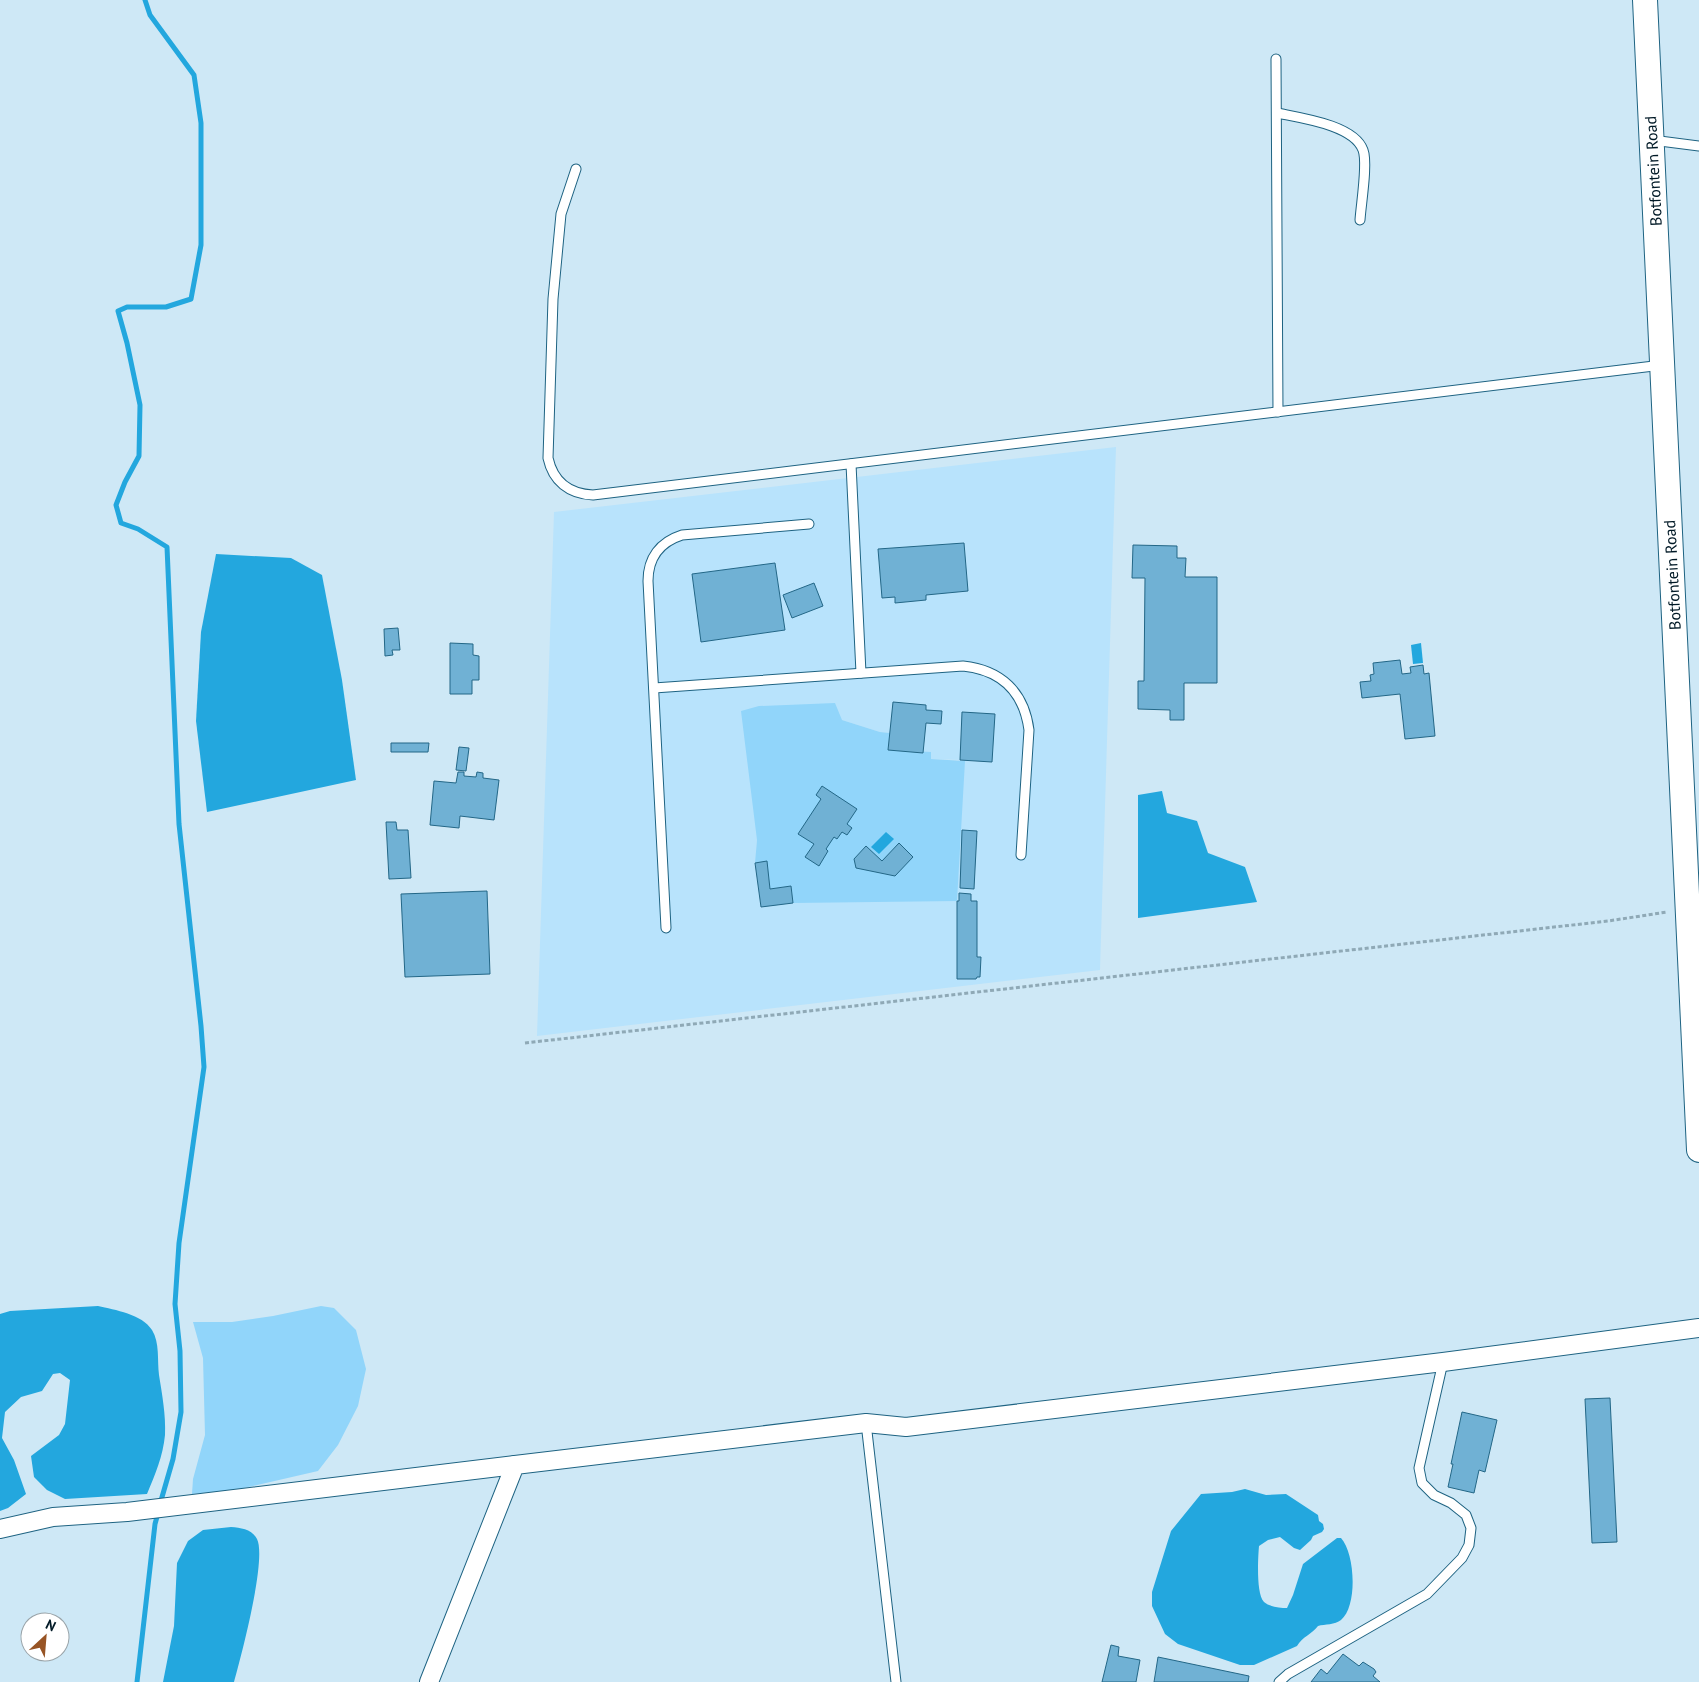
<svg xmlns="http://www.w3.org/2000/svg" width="1699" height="1682" font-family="'PT Sans',sans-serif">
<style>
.built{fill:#b8e3fc;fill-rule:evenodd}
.green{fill:#91d5fa}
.water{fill:#23a7de}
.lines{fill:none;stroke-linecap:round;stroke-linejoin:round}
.stream{stroke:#23a7de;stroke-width:5}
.building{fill:#70b1d4;stroke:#236787}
.service-casing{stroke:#1e6382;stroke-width:11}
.minor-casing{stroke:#1e6382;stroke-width:20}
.secondary-casing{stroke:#1e6382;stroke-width:26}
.path{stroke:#8fa9b6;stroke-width:3;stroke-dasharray:4 2.5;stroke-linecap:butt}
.service{stroke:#fff;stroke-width:9}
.minor{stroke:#fff;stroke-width:18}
.secondary{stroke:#fff;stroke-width:24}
.labels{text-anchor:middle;stroke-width:4;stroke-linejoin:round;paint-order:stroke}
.street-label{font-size:16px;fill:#001926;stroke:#fff}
</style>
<rect width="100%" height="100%" fill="#cee8f6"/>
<path class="built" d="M1116 447 1100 970 537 1036 554 512ZM842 720 880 732 889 733 888 750 931 752V759L960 760 767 861 756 863 757 840Z"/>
<g class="green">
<polygon points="835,703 842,720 880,732 890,733 888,749 931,752 931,759 965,761 957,901 793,903 791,886 770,889 767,862 755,863 757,840 741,711 759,706"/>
<polygon points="321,1306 334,1308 356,1330 366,1369 358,1406 338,1445 318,1471 235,1490 192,1494 193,1479 205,1435 203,1358 193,1322 232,1322 273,1316"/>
</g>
<g class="water">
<polygon points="216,554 291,558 322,575 342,680 356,780 207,812 196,721 201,632"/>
<polygon points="1421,643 1423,663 1413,664 1411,645"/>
<polygon points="1162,791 1167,813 1197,821 1208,853 1245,867 1257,902 1138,918 1138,795"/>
<polygon points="886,832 894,839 879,854 871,847"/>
<path d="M98 1306C115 1310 142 1314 152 1330 160 1343 157 1360 159 1375 162 1394 166 1415 165 1435 163 1456 155 1475 147 1494L65 1499 47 1490 34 1477 31 1456 59 1435 65 1424 70 1380 60 1373 53 1374 42 1391 21 1397 5 1412 2 1438 14 1460 26 1494 8 1508 0 1511V1314L10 1311Z"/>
<path d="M1245 1489 1266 1495 1286 1494 1318 1515 1319 1521 1323 1524 1324 1529 1322 1532 1313 1536 1311 1540 1300 1550 1294 1548 1280 1537 1268 1540 1259 1546C1258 1558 1256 1594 1264 1602 1270 1607 1280 1608 1287 1608L1293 1595 1303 1564 1337 1538H1341C1355 1553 1358 1606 1341 1620 1335 1625 1325 1624 1318 1626 1312 1634 1302 1637 1297 1646L1254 1665H1240L1178 1644 1165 1634 1152 1606V1592L1171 1531 1201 1494 1232 1492Z"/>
<path d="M231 1527C241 1528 252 1529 257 1539 267 1559 241 1657 234 1682H163L174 1626 177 1563 188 1541 203 1530Z"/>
</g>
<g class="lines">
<g class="stream">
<polyline points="145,0 150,15 194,75 201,123 201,245 191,299 166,307 127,307 118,311 127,343 140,405 139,456 125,482 116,505 121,523 138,529 167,547 179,824 201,1026 204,1067 179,1243 175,1304 180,1351 181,1412 173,1459 160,1504"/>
<polyline points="137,1682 155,1524 158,1513"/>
</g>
</g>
<g class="building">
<polygon points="964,543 968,591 926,595 926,600 895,603 895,597 882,598 878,549"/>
<polygon points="1133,545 1177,546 1177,558 1186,558 1185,577 1217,577 1217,683 1184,683 1184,720 1170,720 1170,710 1138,709 1138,681 1144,681 1145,578 1132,578"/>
<polygon points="775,563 785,630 701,642 692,574"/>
<polygon points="814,583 823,606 792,618 783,595"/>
<polygon points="398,628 400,650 392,650 393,655 385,656 384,629"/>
<polygon points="450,643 473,644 473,655 479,656 479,680 472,680 472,694 450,694"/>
<polygon points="1400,660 1402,674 1411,673 1410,667 1423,665 1424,674 1429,673 1435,736 1405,739 1400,694 1362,698 1360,682 1371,681 1370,675 1374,674 1373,663"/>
<polygon points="893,702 926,705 926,710 942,711 941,724 926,723 923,753 888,750"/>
<polygon points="962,712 995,714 992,762 960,760"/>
<polygon points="391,743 429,743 428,752 391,752"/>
<polygon points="459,747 469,748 466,771 456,770"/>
<polygon points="458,772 464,772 464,776 476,777 477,772 483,773 483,778 499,780 494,820 460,816 459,828 430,825 434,781 456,783"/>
<polygon points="822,786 857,809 847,824 852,828 847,835 842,832 837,839 834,837 826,849 828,851 819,866 805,857 814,844 798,834 821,799 816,795"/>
<polygon points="386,822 396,822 397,830 408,830 411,878 389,879"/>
<polygon points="962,830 977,831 974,889 960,888"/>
<polygon points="899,843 913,857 895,876 856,868 854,859 866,846 882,861"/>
<polygon points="767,861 770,889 791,886 793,903 761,907 755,863"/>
<polygon points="487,891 490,974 405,977 401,894"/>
<polygon points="959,893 971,894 971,901 977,901 977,957 981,957 980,977 977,977 976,979 957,979 957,901 959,901"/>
<polygon points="1610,1398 1617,1542 1592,1543 1585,1399"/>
<polygon points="1462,1412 1497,1420 1485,1472 1479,1470 1474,1493 1448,1487 1453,1464 1451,1464"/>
<polygon points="1111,1645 1119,1647 1118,1656 1140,1660 1136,1682 1102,1682"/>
<polygon points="1343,1654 1359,1666 1363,1662 1374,1669 1376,1672 1373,1676 1380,1682 1311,1682 1321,1669 1327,1674"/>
<polygon points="1158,1657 1249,1676 1248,1682 1154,1682"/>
</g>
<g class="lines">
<g class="service-casing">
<g id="service">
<polyline points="1276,59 1278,412"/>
<path d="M1277 113C1301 118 1354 125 1363 150 1368 163 1361 204 1360 220"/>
<polyline points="1652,140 1699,146"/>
<path d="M576 169 561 214 553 299 548 458C553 481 569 494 593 495L1662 365"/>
<polyline points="851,464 861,673"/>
<path d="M654 688 963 666C1001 670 1024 692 1029 730L1021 855"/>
<path d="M666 928 648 581C648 558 660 542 682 535L809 524"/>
<polyline points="866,1423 896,1682"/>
<polyline points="1279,1682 1288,1674 1427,1594 1462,1558 1469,1545 1471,1528 1466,1515 1451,1503 1434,1495 1422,1483 1419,1468 1443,1362"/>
</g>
</g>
<g class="minor-casing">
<g id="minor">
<polyline points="0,1529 53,1517 127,1512 515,1465"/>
<polyline points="429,1682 515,1465 866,1423 906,1427 1443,1362 1699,1328"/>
</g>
</g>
<g class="secondary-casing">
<polyline id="secondary" points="1645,0 1699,1150"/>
</g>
<polyline class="path" points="525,1043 1608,921 1667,912"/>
<use href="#service" class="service"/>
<use href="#minor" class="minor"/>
<use href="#secondary" class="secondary"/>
</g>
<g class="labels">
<g class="street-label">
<text transform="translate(1653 171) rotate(-93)" y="6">Botfontein Road</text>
<text transform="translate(1672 575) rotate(-93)" y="6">Botfontein Road</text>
</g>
</g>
<g transform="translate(45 1637) rotate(26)"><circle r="24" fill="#ffffff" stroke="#99a3a8"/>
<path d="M0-4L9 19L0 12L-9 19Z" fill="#975425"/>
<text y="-8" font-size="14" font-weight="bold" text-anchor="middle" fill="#001926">N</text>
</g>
</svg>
